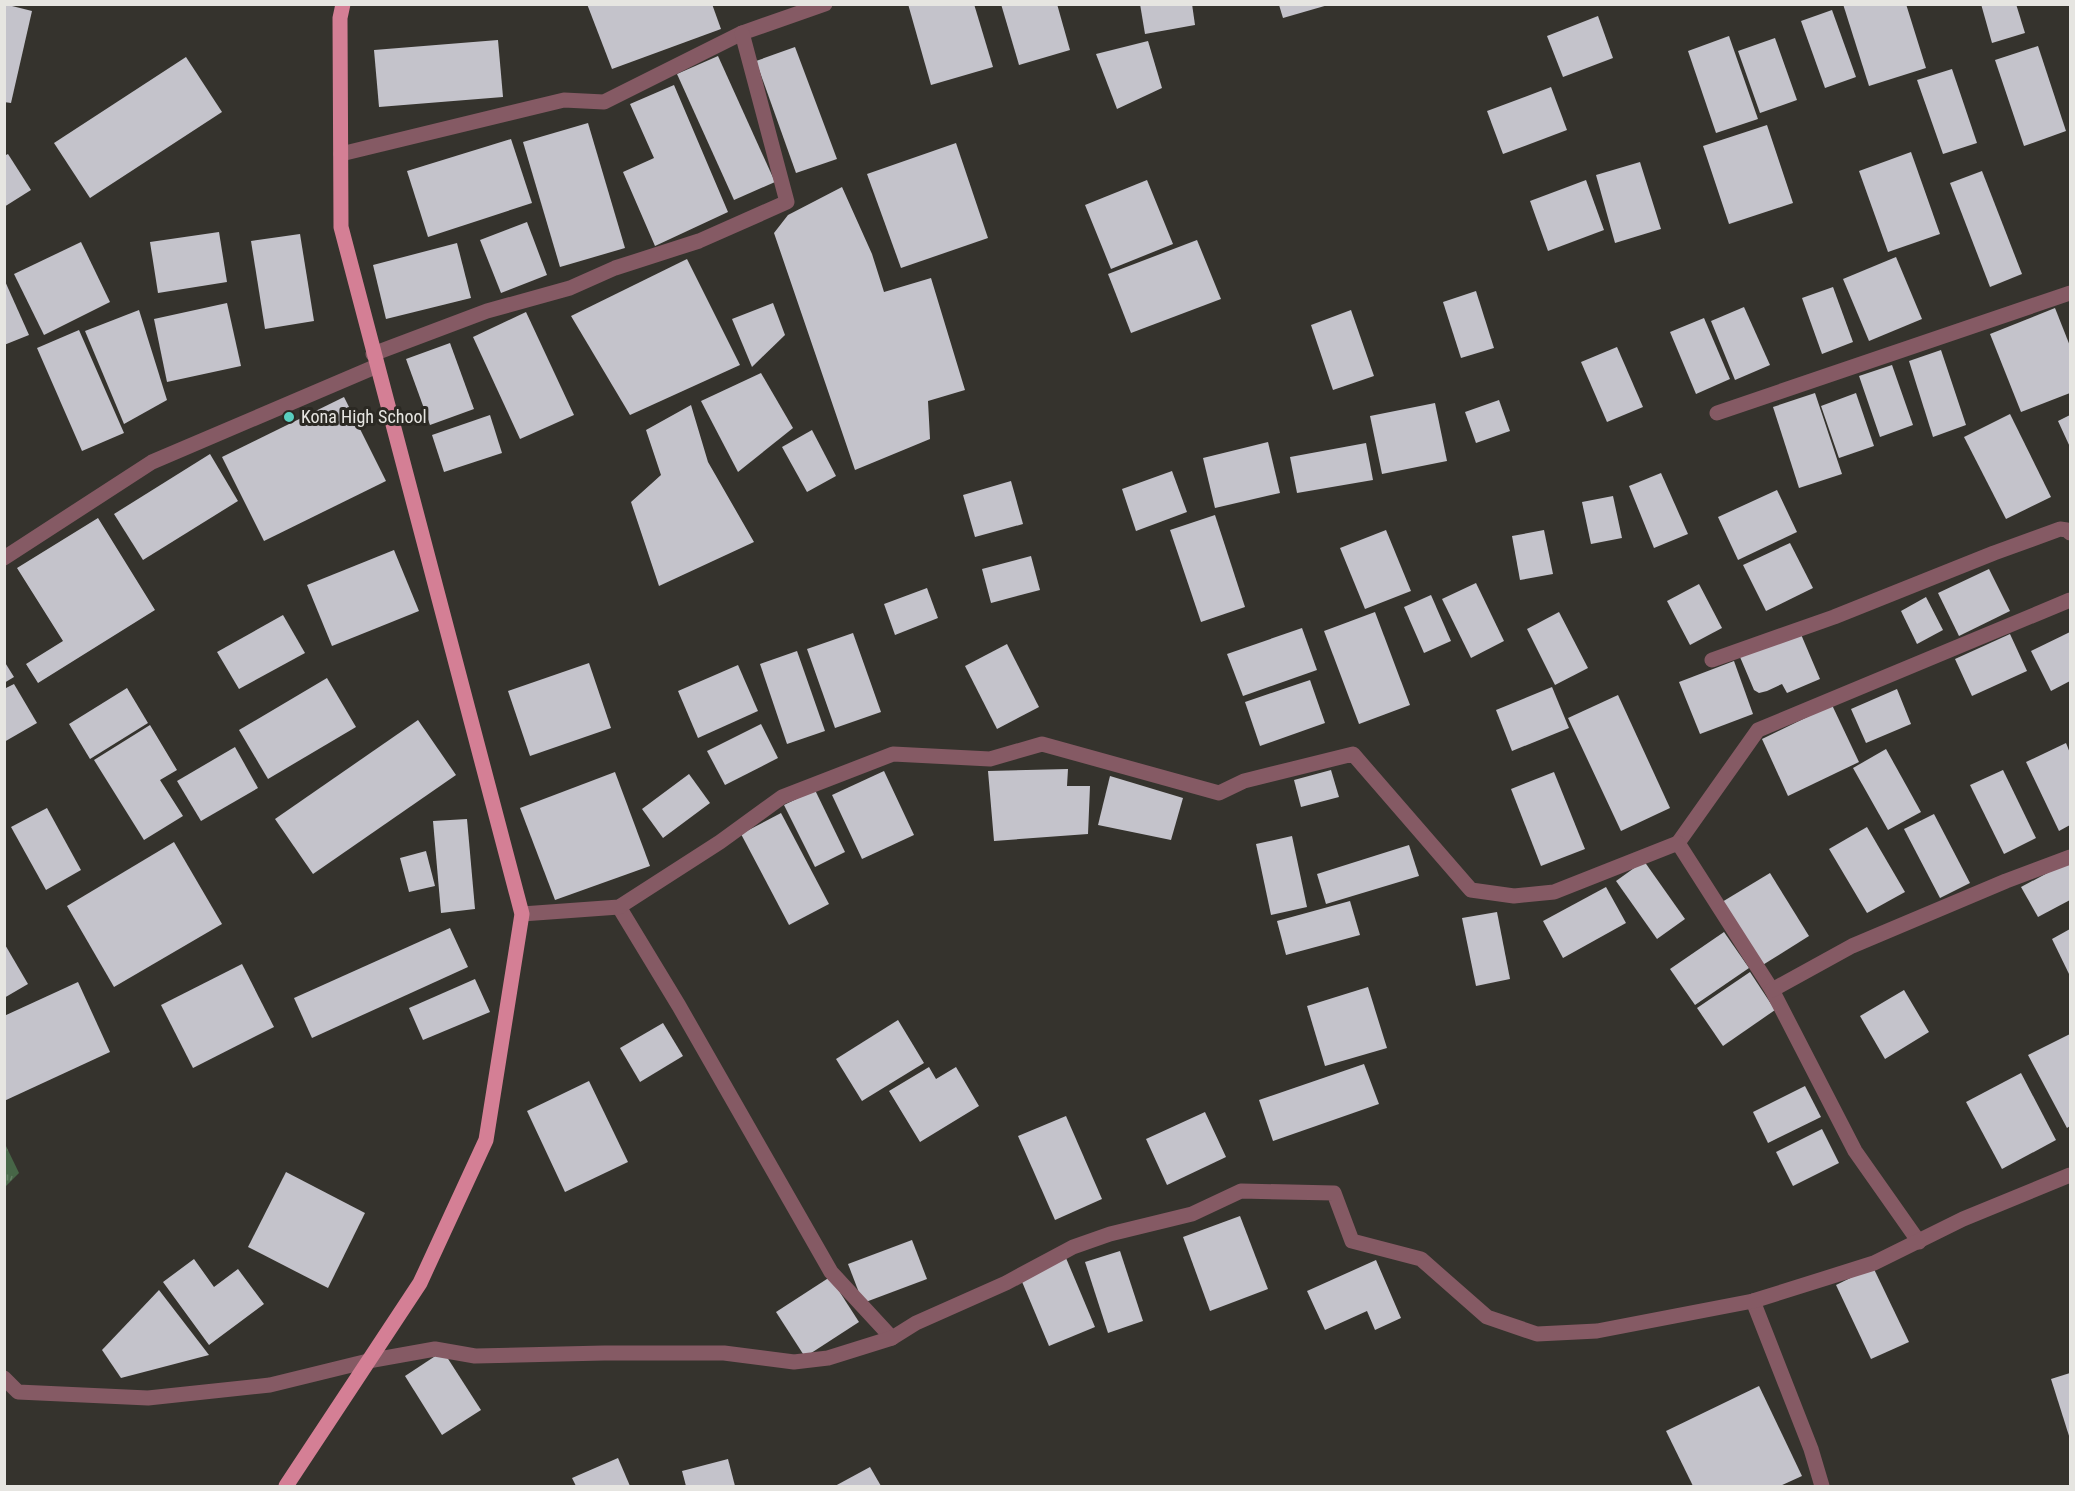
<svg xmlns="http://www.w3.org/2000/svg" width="2075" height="1491" font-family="'Roboto Condensed',sans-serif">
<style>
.park{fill:url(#park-tufts)}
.building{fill:#c4c3cb}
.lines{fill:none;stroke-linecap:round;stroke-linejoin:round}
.minor{stroke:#855a64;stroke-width:15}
.primary{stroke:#d47f95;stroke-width:15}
.poi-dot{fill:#59cebf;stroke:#2b2923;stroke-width:2}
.labels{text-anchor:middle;stroke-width:6;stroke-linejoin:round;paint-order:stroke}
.poi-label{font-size:18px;fill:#e6e5e1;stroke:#2b2923;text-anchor:start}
</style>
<defs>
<pattern id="park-tufts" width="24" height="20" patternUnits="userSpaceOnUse" patternTransform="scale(1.5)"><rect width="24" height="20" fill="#476647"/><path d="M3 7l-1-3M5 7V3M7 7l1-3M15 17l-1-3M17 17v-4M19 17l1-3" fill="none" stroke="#627c61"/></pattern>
</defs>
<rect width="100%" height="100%" fill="#35332d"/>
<polygon class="park" points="4,1142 19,1173 5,1187 4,1187"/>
<g class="building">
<polygon points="4,4 32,11 11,103 4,102"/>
<polygon points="587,4 712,4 721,29 612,69"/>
<polygon points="908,4 974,4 993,67 931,85"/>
<polygon points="1001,4 1057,4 1070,50 1019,65"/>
<polygon points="1140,4 1192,4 1195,25 1145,34"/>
<polygon points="1843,4 1906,4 1926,68 1869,86"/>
<polygon points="1981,4 2016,4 2025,33 1992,43"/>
<polygon points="1279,5 1328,5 1283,18"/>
<polygon points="1832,10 1856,77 1825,88 1801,21"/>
<polygon points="1598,16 1613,58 1563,77 1547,36"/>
<polygon points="1729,36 1758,119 1716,133 1688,51"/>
<polygon points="1775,38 1797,100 1760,113 1738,51"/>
<polygon points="498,40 503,97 379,107 374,50"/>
<polygon points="1148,41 1162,88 1117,109 1096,54"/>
<polygon points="2038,46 2066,131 2024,146 1995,60"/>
<polygon points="795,47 837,159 796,173 756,61"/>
<polygon points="718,56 775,182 734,200 677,74"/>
<polygon points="186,57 222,112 90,198 54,143"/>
<polygon points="1952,69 1977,143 1943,154 1917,80"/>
<polygon points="674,85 728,212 655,246 623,172 654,158 630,104"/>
<polygon points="1551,87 1567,130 1503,154 1487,111"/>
<polygon points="588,123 625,248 560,267 523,142"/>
<polygon points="1767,125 1793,203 1729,224 1703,146"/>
<polygon points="511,139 532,203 428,237 407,171"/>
<polygon points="956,143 988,238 901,268 867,174"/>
<polygon points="1911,152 1940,234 1888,252 1859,171"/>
<polygon points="8,154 31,190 4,207 4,156"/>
<polygon points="1640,162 1661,229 1615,243 1596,175"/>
<polygon points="1982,171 2022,274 1990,287 1950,183"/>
<polygon points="1147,180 1173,244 1111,269 1085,205"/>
<polygon points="1586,180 1604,230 1548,251 1530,201"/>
<polygon points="842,187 872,254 884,292 931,278 965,390 928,401 930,439 855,470 774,233 788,215"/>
<polygon points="527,222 547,275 501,293 480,240"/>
<polygon points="219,232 227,282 158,293 150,242"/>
<polygon points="300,234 314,321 265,329 251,241"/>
<polygon points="1197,240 1221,299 1131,333 1108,274"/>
<polygon points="81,242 110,302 44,335 14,274"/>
<polygon points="457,243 471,298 386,319 373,265"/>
<polygon points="1896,257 1922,319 1869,341 1843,279"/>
<polygon points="687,259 740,365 630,415 571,316"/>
<polygon points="4,279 29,335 4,345"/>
<polygon points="1833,287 1853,342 1822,354 1802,298"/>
<polygon points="1476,291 1494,348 1461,358 1443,302"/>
<polygon points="227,303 241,366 167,382 154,319"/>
<polygon points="773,303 785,335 752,367 732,319"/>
<polygon points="1744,307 1770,365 1735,380 1711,321"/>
<polygon points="2055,308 2070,346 2070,393 2021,412 1990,334"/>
<polygon points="139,310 167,400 124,424 85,331"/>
<polygon points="1351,310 1374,376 1333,390 1311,325"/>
<polygon points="526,312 574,415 520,439 473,337"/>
<polygon points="1704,318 1730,379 1696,394 1670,332"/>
<polygon points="79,330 124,433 82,451 37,348"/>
<polygon points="450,343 474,409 430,425 406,359"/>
<polygon points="1617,347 1643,407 1607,422 1581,362"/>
<polygon points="1941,350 1966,425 1933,437 1909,361"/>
<polygon points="1892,365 1913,425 1880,437 1859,376"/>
<polygon points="761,373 793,428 738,472 701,401"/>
<polygon points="1815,393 1842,474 1799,488 1773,407"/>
<polygon points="1856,393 1874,446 1839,458 1821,406"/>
<polygon points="344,397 386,481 264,541 222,457"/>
<polygon points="1499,400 1510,431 1476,443 1465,412"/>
<polygon points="1435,403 1447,461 1382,474 1370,416"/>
<polygon points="691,405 708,462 754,542 659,586 631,502 661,475 646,430"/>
<polygon points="2010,414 2051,497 2006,519 1964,437"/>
<polygon points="490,415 502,453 444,472 432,435"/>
<polygon points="2070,415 2070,447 2058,421"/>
<polygon points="812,430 836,476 807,492 782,447"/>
<polygon points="1268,442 1280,493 1215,508 1203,458"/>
<polygon points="1366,443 1373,480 1297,493 1290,457"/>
<polygon points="210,454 238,501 143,560 114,514"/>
<polygon points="1172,471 1187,512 1136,531 1122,489"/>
<polygon points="1661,473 1688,534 1654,548 1629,486"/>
<polygon points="1011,481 1023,524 975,537 963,495"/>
<polygon points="1777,490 1797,532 1738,560 1718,517"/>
<polygon points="1613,496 1622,538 1591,544 1582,502"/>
<polygon points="1215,515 1245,607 1201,622 1170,530"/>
<polygon points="98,518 155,610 38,683 26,664 63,641 17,568"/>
<polygon points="1386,530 1411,591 1365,609 1340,548"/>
<polygon points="1544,530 1553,574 1520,580 1512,536"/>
<polygon points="1790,543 1813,588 1766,611 1743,565"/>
<polygon points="394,550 419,611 332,646 307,585"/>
<polygon points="1031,556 1040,590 991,603 982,569"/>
<polygon points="1989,569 2010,611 1959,636 1938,593"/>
<polygon points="1476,583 1504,641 1471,658 1442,599"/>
<polygon points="1699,584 1722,628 1690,645 1667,601"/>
<polygon points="927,588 938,618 895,635 884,604"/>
<polygon points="1431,595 1451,641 1424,653 1404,607"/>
<polygon points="1926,597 1943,630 1917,644 1901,611"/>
<polygon points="1375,612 1410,705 1359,724 1324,631"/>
<polygon points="1559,612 1588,668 1555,685 1527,629"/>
<polygon points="283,615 305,653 239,689 217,652"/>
<polygon points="1302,628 1317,670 1243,696 1227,654"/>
<polygon points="1800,632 1820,679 1787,693 1782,684 1767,691 1759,693 1754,690 1740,657"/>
<polygon points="2070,632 2070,681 2051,691 2031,651"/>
<polygon points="853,633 881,712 835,728 807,649"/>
<polygon points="2010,634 2027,671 1972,696 1955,659"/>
<polygon points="1007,644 1039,707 997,729 965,666"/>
<polygon points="797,651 825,731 787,744 760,664"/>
<polygon points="4,661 14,677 4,683"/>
<polygon points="1734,661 1753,714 1700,734 1679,682"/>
<polygon points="589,663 611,728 530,756 508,691"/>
<polygon points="738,665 758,711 698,738 678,691"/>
<polygon points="327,678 356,727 268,779 239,730"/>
<polygon points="1310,680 1325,723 1260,746 1245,702"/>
<polygon points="14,684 37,723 4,742 4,689"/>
<polygon points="1552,687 1569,728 1512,751 1496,710"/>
<polygon points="127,688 148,723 90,759 69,724"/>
<polygon points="1897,689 1911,724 1866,743 1851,709"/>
<polygon points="1618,695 1670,808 1621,831 1568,718"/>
<polygon points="1832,705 1859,762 1788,796 1762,739"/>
<polygon points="418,720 456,775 313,874 275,819"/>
<polygon points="761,724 778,758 725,785 707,751"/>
<polygon points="150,725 177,770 160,780 183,816 144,840 94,760"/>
<polygon points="2066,743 2070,753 2070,825 2059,831 2026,762"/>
<polygon points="235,747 258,788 201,821 177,781"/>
<polygon points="1886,749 1921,812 1888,830 1853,768"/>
<polygon points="1068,769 1067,786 1090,786 1088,834 994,841 988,771"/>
<polygon points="1331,770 1339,797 1301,807 1294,780"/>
<polygon points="2003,770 2036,838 2004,854 1970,785"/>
<polygon points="884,771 914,835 862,859 832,795"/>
<polygon points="615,772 650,866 555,900 520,808"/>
<polygon points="1554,772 1585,849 1541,866 1511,789"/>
<polygon points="689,774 710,803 663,838 642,809"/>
<polygon points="1110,776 1183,798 1171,840 1098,825"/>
<polygon points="815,790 845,852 815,867 784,805"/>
<polygon points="47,808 81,870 46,890 11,827"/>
<polygon points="781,813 829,904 789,925 741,834"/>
<polygon points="1934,814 1970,883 1940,898 1904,829"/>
<polygon points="467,819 475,909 441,913 433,821"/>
<polygon points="1867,827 1905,892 1867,913 1829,849"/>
<polygon points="1292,836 1307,907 1271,915 1256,844"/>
<polygon points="174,842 222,924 114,987 67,906"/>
<polygon points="1409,845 1419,876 1326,904 1317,874"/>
<polygon points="426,851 435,886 409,892 400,858"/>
<polygon points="1644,861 1685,919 1657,939 1616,881"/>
<polygon points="2070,861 2070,900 2038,917 2021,887"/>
<polygon points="1770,873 1809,936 1761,966 1722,902"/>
<polygon points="1606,887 1626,923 1563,958 1543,921"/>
<polygon points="1350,901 1360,935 1286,955 1277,921"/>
<polygon points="1497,912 1510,979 1476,986 1462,918"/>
<polygon points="450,928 468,967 312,1038 294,998"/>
<polygon points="2070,929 2070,976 2052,939"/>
<polygon points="1724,932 1749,968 1695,1005 1670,969"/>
<polygon points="4,943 28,984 4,998"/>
<polygon points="242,964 274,1027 193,1068 161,1005"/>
<polygon points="1750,972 1775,1010 1723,1046 1697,1008"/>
<polygon points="475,979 490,1012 423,1040 409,1008"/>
<polygon points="78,982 110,1052 4,1101 4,1016"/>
<polygon points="1368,987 1387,1048 1325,1066 1307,1006"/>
<polygon points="1904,990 1929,1032 1885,1059 1860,1016"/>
<polygon points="898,1020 924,1063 862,1101 836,1059"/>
<polygon points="663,1023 683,1056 640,1082 620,1048"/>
<polygon points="2070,1034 2070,1126 2067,1128 2028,1055"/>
<polygon points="1364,1064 1379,1104 1273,1141 1259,1100"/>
<polygon points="929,1067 936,1079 956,1067 979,1106 920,1142 889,1091"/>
<polygon points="2021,1073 2056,1140 2002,1169 1966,1102"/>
<polygon points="589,1081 628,1162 565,1192 527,1111"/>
<polygon points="1805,1086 1821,1117 1768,1143 1753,1112"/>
<polygon points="1205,1112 1226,1157 1167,1185 1146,1139"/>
<polygon points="1066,1116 1102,1199 1055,1220 1018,1136"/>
<polygon points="1822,1129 1839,1163 1793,1186 1776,1152"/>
<polygon points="286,1172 365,1213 328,1288 248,1247"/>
<polygon points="1240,1216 1268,1289 1210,1311 1183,1237"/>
<polygon points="912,1240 927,1279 863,1303 848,1264"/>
<polygon points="1120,1251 1143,1321 1108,1333 1085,1262"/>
<polygon points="1066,1258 1095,1327 1049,1346 1020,1277"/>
<polygon points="194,1259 214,1287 238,1269 264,1304 209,1345 163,1282"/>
<polygon points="1376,1260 1401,1318 1375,1330 1367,1311 1325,1330 1307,1291"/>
<polygon points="1873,1267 1909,1342 1871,1359 1836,1285"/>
<polygon points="830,1277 859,1322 805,1357 776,1312"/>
<polygon points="159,1290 209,1355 121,1378 102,1350"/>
<polygon points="443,1351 481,1410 442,1435 405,1376"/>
<polygon points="2070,1373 2070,1439 2051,1379"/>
<polygon points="1759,1386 1802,1476 1780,1486 1693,1486 1666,1431"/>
<polygon points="618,1458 630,1486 576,1486 572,1478"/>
<polygon points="728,1459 735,1486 686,1486 682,1471"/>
<polygon points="870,1467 881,1486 835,1486"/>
</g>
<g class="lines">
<g class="minor">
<polyline points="341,154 564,100 604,102 742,33 825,4"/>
<polyline points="373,354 487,311 570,288 615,268 699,241 787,202 742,33"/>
<polyline points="1717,413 2070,293"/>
<polyline points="4,558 152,462 377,366"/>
<polyline points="1712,660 1834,617 1994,553 2060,529 2067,530 2070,533"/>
<polyline points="1678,843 1758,730 2070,600"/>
<polyline points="619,907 679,1006 831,1272 892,1338"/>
<polyline points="522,914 619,907 720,842 782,797 893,754 990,759 1042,744 1219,793 1244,781 1353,754 1471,890 1514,896 1554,892 1678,843 1772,990 1855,1151 1919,1242"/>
<polyline points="1772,990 1852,946 2006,881 2070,857"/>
<polyline points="1753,1301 1811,1449 1822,1486"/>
<polyline points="4,1378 18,1392 148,1398 270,1385 368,1361 435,1349 475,1356 604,1353 724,1353 794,1362 828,1358 892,1338 916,1323 1006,1283 1073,1247 1110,1234 1192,1214 1241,1191 1334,1193 1352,1241 1421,1259 1487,1317 1537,1334 1597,1331 1753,1301 1874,1263 1963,1219 2070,1175"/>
</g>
<polyline class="primary" points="286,1486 420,1283 486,1140 522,914 341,227 340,18 343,4"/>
</g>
<circle class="poi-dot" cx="289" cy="417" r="6"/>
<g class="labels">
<g class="poi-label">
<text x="301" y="423">Kona High School</text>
</g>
</g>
<rect width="2075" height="1491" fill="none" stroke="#e6e5e1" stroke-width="12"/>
</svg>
